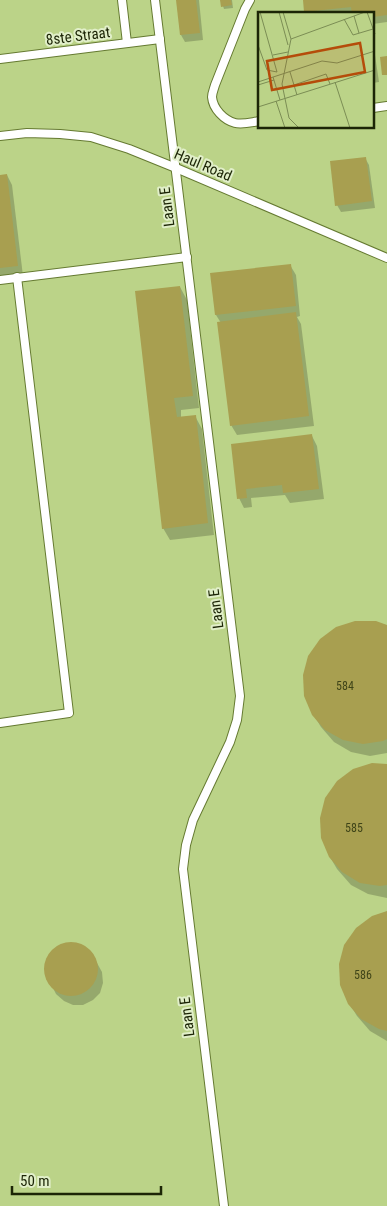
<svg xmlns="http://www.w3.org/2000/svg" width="387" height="1206" font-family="'Roboto Condensed',sans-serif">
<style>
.shadow{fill:#0003}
.building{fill:#a89f50}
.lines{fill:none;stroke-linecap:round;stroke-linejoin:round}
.lane-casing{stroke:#657a31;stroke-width:10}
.lane{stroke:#fff;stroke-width:8}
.labels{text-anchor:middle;stroke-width:4;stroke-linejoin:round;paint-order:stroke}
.number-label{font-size:12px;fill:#3f4418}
.street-label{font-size:15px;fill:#1c2506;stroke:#e1efc9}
.inset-road{fill:none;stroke:#7b8d54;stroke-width:1}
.view{fill:#b54c0a;fill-opacity:0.15;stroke:#b54c0a;stroke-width:2.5}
.inset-edge{fill:none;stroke:#1c2506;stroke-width:2.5}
</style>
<rect width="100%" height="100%" fill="#bbd388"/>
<g class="shadow">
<polygon points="177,0 199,0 203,40 185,42 181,35"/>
<polygon points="222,0 232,0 233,8 224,9 223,6"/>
<polygon points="304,0 387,0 387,22 373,24 373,14 306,14 305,11"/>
<polygon points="373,51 375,55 379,82 373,83"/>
<polygon points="365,158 369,165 375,208 341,212 337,205"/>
<polygon points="7,175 12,185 23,276 0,279 0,176"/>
<polygon points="290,265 296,275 300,316 297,317 301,324 314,426 237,435 231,425 221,323 216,315 212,274"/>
<polygon points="180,287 187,300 199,408 181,410 181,418 195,416 202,429 214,535 170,540 163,528"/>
<polygon points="312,436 317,446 324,499 290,503 285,495 251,498 252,507 244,508 239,498 233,445"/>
<polygon points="387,627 387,753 370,756 351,752 334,742 321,727 313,714"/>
<polygon points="387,765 387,898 368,894 351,885 337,869 330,857"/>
<polygon points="387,913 387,1041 370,1031 357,1016 349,1003"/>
<polygon points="66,944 76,944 85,947 92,954 102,972 103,983 100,993 93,1000 83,1005 73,1005 64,1001 56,994 46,974 46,964 50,955 56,948"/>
</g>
<g class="building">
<polygon points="176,0 196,0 200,33 180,35"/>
<polygon points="220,0 231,0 232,5 221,7"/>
<polygon points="303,0 387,0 387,15 373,17 373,14 352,14 351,7 304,12"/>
<polygon points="387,56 387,75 382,75 380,57"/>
<polygon points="366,157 372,201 335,206 330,161"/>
<polygon points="7,174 18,266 0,268 0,175"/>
<polygon points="291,264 296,306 215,315 210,273"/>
<polygon points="180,286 193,396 174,398 177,417 196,415 208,523 162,529 135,291"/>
<polygon points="296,312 309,416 230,426 217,322"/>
<polygon points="312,434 319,489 283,493 282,485 246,489 247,498 237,499 231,444"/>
<polygon points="355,621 376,621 387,625 387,739 383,741 363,744 343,740 325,730 312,715 304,696 303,675 308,656 320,639 336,627"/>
<polygon points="372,763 387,764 387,885 380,886 360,883 342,872 329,857 321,838 320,818 325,798 337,781 353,769"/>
<polygon points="387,911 387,1031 379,1029 361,1019 348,1004 340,985 339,964 344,945 356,928 372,916"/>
<circle cx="71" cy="969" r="27"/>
</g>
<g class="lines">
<g class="lane-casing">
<g id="lane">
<polyline points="122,0 127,43"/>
<polyline points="155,0 240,696 237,720 230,742 193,820 186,845 183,869 224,1206"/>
<path d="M250 0 245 9 215 85C214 89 212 93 212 97 213 109 224 120 235 123 243 125 252 122 260 121"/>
<polyline points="0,59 160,39"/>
<polyline points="373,108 387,106"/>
<polyline points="0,136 27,133 60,134 91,137 129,149 176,168 387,258"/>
<polyline points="0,280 187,257"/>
<polyline points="0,723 69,713 17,277"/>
</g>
</g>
<use href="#lane" class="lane"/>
</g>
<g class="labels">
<g class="number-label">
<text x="345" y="690">584</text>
<text x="354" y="832">585</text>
<text x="363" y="979">586</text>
</g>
<g class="street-label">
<text transform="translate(78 36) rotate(-7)" y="5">8ste Straat</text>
<text transform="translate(203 165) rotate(23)" y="5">Haul Road</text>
<text transform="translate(167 207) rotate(-97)" y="5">Laan E</text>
<text transform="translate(216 609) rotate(-97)" y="5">Laan E</text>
<text transform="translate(187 1017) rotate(-97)" y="5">Laan E</text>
</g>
</g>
<g transform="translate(258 12)">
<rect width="116" height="116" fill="#bbd388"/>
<path class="inset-road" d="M21 0 30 33M25 0 33 27M109 0 117 22M96 4 101 21M86 7 95 23 115 17M0 33 9 58 19 60 2 0M15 43 30 40M32 60 39 83M15 65 22 88M0 70 64 49 79 51 117 39M77 70 92 116M0 73 16 68M36 73 68 62 72 72M18 89 27 116M0 95 117 58M41 116 31 106 24 72 33 27 107 0"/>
<path class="view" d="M102 31 107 60 14 78 9 49Z"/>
<rect width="116" height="116" class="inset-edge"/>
</g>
<path d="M12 1186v8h149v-8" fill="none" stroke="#1c2506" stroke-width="2.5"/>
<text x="20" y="1186" font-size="15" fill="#1c2506" stroke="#e1efc9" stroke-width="4" paint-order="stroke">50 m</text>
</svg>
